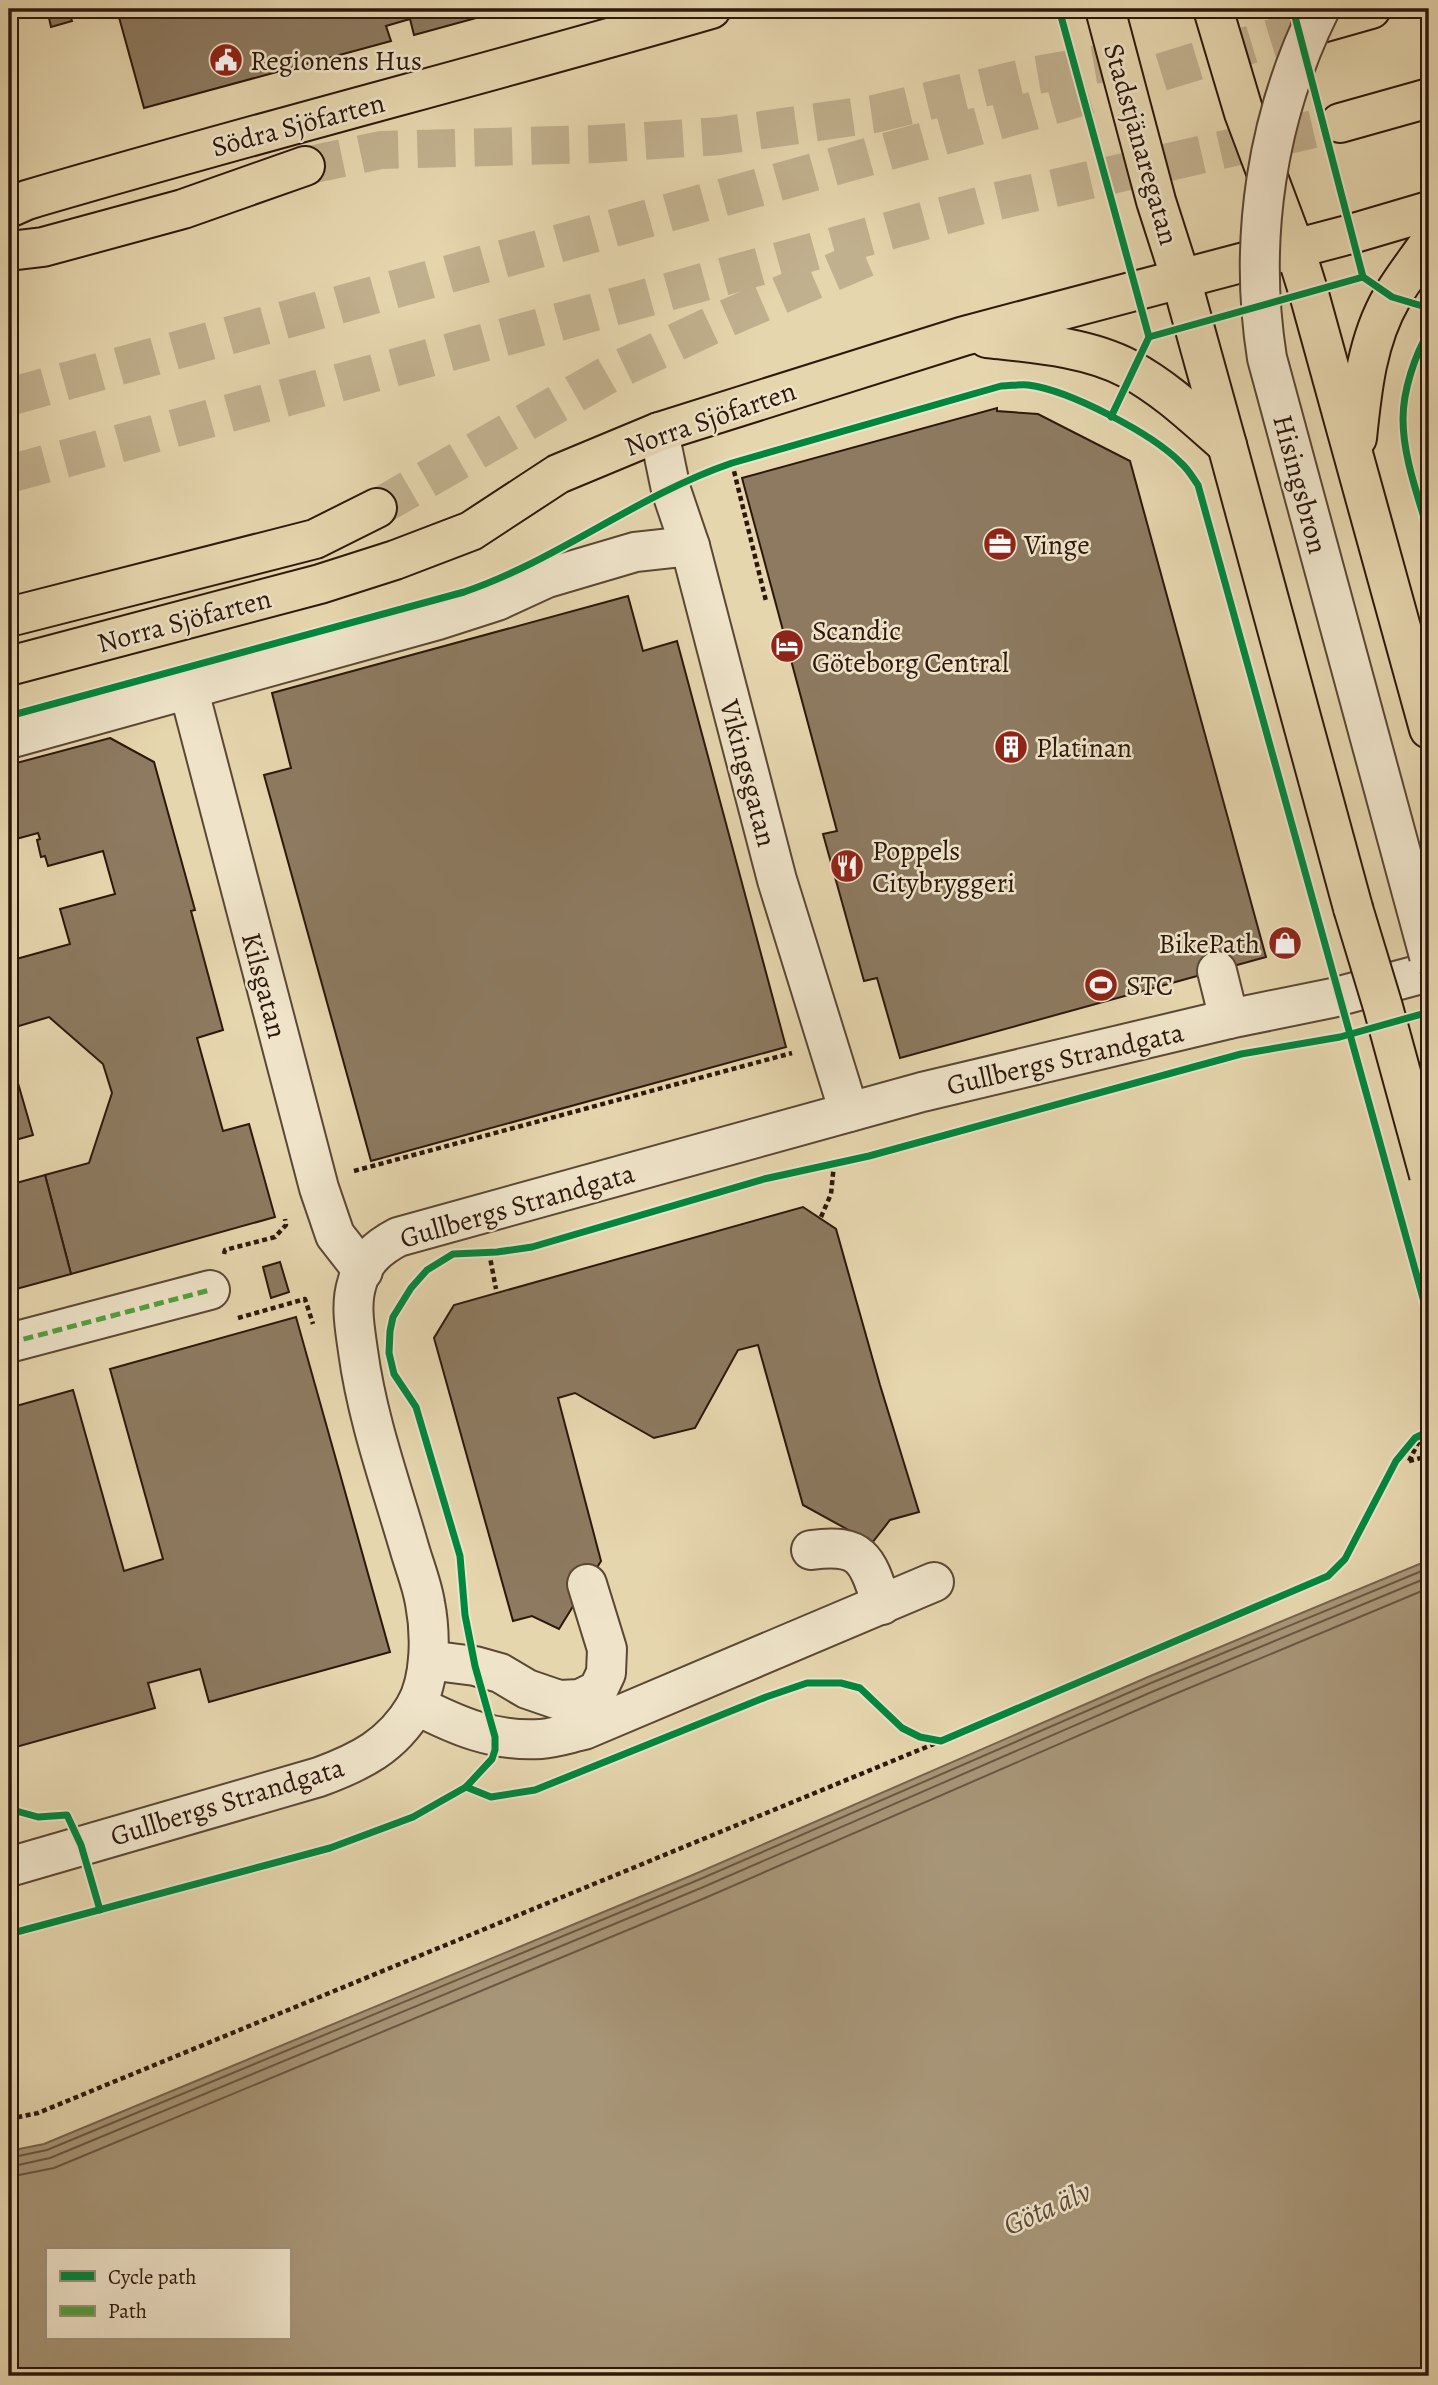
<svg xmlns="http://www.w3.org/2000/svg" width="1438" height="2385" font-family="Alegreya,serif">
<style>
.water{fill:#a79577;stroke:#76634c;stroke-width:2;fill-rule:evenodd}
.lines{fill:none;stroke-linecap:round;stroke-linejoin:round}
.shore{stroke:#6a5642;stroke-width:2}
.building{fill:#8d7a60;stroke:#2d170c;stroke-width:2}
.highway-tunnel{stroke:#c1b08e;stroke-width:38;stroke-dasharray:38 19;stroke-linecap:butt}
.minor-casing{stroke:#5b4734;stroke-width:42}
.major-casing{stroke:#2d170c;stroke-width:42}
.highway-casing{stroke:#2d170c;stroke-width:42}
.path{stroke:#2d170c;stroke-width:4.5;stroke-dasharray:5 3.5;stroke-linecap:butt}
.minor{stroke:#efe4ca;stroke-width:38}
.major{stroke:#e6d6ae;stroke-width:38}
.highway{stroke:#e6d6ae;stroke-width:38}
.tram{stroke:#2d170c;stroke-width:2}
.minor-bridge-casing{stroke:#5b4734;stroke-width:42;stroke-linecap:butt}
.major-bridge-casing{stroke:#2d170c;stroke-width:42;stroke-linecap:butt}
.minor-bridge{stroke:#efe4ca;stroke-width:38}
.major-bridge{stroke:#e6d6ae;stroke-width:38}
.quiet{stroke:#52a13e;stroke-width:5;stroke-dasharray:10 5;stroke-linecap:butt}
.cycleway-casing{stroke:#efe4ca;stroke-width:11}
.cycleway{stroke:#00873e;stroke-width:7}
.labels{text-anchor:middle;stroke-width:5;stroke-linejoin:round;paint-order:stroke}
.poi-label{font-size:28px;fill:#2d170c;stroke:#efe4ca;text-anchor:start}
.street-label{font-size:28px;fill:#2d170c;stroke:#efe4ca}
.water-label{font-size:30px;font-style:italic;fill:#5e4937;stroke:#efe4ca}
</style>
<rect width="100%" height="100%" fill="#e6d6ae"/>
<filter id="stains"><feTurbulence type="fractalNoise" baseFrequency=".00286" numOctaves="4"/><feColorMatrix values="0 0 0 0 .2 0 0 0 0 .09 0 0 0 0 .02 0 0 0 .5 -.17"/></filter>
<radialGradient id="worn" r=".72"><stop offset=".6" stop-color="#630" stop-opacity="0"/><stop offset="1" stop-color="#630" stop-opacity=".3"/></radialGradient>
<path class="water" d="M1429 1560V2376H9V2151L44 2144 695 1874 1148 1677ZM47 2250H289V2338H47Z"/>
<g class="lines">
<g class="shore">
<polyline points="9,2158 47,2150 698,1880 1151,1683 1429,1568"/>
<polyline points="9,2167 50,2158 701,1888 1154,1691 1429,1577"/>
<polyline points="9,2177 54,2168 705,1898 1158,1701 1429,1588"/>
</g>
</g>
<g class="building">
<polygon points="47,9 68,9 72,21 51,27"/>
<polygon points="122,9 509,9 414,35 410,19 386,26 391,41 144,108 117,10"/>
<polygon points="997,408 997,411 1038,414 1130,461 1266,957 900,1058 877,978 864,981 823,834 837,831 742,478"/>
<polygon points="628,596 643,651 677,641 786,1047 371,1161 264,775 291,768 272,693"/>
<polygon points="110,738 154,762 195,910 191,911 223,1030 197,1038 223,1131 249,1124 275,1217 71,1274 45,1175 89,1163 112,1093 103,1064 49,1017 9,1029 9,961 70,944 60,909 115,894 103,851 48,866 45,856 41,857 37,840 40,839 38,833 9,841 9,765"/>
<polygon points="9,1052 33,1135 9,1142"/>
<polygon points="45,1175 71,1274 9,1291 9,1185"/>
<polygon points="803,1207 836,1229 880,1385 919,1512 890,1520 872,1543 803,1505 758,1345 738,1350 695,1428 654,1438 575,1393 558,1398 601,1561 559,1629 532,1616 513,1621 434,1338 454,1305"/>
<polygon points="280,1262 289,1292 271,1298 263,1267"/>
<polygon points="296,1317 390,1652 209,1702 200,1669 148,1683 155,1708 9,1749 9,1408 73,1390 124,1571 163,1559 110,1369"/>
</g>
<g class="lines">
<g class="highway-tunnel">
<polyline points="305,166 381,150 597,144 720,136 874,114 1036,75 1140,57"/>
<polyline points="9,397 1061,103 1311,26"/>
<polyline points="9,474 993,202 1340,123"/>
<polyline points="377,508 611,373 725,319 866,258"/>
</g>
<g class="minor-casing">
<g id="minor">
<polyline points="659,432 671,490 690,546 777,880 849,1112"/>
<polyline points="189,691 319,1188 335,1235 363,1271"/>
<polyline points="9,739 438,620 497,601 547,578 635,552 690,546"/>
<polyline points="1217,971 1229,1019"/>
<polyline points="9,1343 210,1290"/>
<path d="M811 1550C863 1543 867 1559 882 1605"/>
<polyline points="428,1660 475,1666 500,1673 527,1689 559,1700 580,1699 598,1690 606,1673 607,1649 587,1584"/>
<path d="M416 1705C457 1726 494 1742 541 1739 555 1738 570 1733 584 1730L934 1582"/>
<path d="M9 1867 319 1777C360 1762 392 1746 415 1707 431 1679 431 1634 425 1603 422 1584 414 1565 409 1547 390 1482 367 1418 358 1351 355 1329 350 1305 357 1283 363 1260 379 1247 398 1237L922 1092 1229 1019 1332 998 1429 972"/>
</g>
</g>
<g class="major-casing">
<g id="major">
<polyline points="1105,9 1156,201 1181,279 1227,445 1353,908"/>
<polyline points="1213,9 1244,113 1295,249 1309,294 1429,729"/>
<path d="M9 208 27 200C254 133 483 75 711 9"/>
<path d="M987 338C1033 343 1088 347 1129 369 1165 388 1196 418 1227 445"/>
<path d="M1357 438C1362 389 1367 340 1392 297 1403 278 1417 261 1429 243"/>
<polyline points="9,666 320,584 395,560 471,531 558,474 659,432 964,336 1351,234 1429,211"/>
</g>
</g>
<g class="highway-casing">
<g id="highway">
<polyline points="1311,26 1371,9"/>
<polyline points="1340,123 1429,98"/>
<polyline points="9,251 43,247 183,209 305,166"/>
<polyline points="9,617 315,539 377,508"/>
</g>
</g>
<g class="path">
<polyline points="732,463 766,601"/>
<polyline points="354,1171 792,1053"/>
<polyline points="821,1217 831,1194 834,1164"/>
<polyline points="489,1252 496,1289"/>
<polyline points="224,1254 225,1250 275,1237 286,1225 285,1219"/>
<polyline points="238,1318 305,1299 313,1324"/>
<polyline points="1409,1461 1421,1437 1429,1434"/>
<polyline points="1409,1461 1429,1456"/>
<polyline points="9,2119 38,2113 941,1741"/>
</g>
<use href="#minor" class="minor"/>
<use href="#major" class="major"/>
<use href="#highway" class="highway"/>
<g class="tram">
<path d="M1307 9C1296 33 1283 58 1275 83 1243 175 1241 270 1255 365L1429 1003"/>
<path d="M1333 9C1279 115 1265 233 1280 350L1429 910"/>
</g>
<g class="minor-bridge-casing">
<path id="minor-bridge" d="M1320 9C1267 116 1248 239 1267 358L1429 956"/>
</g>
<g class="major-bridge-casing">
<polyline id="major-bridge" points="1353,908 1383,1007 1429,1175"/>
</g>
<use href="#minor-bridge" class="minor-bridge"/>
<use href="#major-bridge" class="major-bridge"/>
<polyline class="quiet" points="9,1343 210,1290"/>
<g class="cycleway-casing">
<g id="cycleway">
<polyline points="1059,9 1149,337 1111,417"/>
<polyline points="1293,9 1363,277"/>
<path d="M1429 331C1415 355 1403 390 1403 419 1403 458 1419 498 1429 535"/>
<polyline points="1149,337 1363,277 1392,297 1429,308"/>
<path d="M9 716 464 592C558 560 638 495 732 463L1001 386C1010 386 1020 384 1028 385 1069 390 1153 434 1181 463 1188 469 1193 478 1198 485L1429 1320"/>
<polyline points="466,1787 491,1797 535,1790 766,1697 807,1683 841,1683 860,1688 902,1728 920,1737 941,1741 1328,1576 1345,1559 1396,1461 1415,1438 1429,1431"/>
<polyline points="9,1809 38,1817 67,1815 81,1845 100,1910"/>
<polyline points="9,1934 330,1848 413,1817 466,1787 492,1759 495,1750 495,1737 475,1666 465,1615 460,1556 416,1407 394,1374 389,1353 390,1331 393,1317 411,1288 427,1270 453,1254 497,1252 532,1247 764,1179 869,1156 1241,1054 1340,1037 1429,1012"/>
</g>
</g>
<use href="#cycleway" class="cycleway"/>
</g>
<defs>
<g id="civic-disc" transform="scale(1.75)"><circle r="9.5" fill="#8f2418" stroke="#efe4ca"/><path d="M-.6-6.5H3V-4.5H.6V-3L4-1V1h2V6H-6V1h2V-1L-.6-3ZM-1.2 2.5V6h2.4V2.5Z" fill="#fff"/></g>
<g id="office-disc" transform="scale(1.75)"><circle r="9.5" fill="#8f2418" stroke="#efe4ca"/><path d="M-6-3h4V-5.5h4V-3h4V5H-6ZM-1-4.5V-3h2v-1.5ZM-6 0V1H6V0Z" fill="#fff"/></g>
<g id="hotel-disc" transform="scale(1.75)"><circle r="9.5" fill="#8f2418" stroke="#efe4ca"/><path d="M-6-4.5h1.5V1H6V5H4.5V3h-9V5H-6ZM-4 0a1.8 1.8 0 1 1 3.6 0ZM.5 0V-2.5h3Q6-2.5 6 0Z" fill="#fff"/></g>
<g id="building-disc" transform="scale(1.75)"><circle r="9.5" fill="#8f2418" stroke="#efe4ca"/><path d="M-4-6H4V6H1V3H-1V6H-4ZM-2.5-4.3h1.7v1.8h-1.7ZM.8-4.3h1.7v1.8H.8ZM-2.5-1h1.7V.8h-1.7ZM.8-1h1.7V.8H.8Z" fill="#fff"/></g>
<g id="restaurant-disc" transform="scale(1.75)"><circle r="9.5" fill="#8f2418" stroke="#efe4ca"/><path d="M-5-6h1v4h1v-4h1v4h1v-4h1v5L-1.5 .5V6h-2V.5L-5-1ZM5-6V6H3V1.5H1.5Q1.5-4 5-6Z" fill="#fff"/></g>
<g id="shop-disc" transform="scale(1.75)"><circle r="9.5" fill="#8f2418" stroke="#efe4ca"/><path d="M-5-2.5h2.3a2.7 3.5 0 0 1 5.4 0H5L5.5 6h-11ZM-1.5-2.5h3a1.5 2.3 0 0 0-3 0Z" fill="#fff"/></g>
<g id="stadium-disc" transform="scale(1.75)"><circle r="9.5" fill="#8f2418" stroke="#efe4ca"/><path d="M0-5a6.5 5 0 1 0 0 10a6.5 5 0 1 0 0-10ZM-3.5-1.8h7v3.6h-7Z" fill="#fff"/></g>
</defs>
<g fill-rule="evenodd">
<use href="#civic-disc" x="226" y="60"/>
<use href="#office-disc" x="1000" y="544"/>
<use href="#hotel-disc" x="787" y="646"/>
<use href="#building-disc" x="1011" y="747"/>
<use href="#restaurant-disc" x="847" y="866"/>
<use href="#shop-disc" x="1285" y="943"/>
<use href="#stadium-disc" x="1101" y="985"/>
</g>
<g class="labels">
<g class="poi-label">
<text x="250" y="70">Regionens Hus</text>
<text x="1024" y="554">Vinge</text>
<text x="812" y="640">Scandic<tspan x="812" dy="32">Göteborg Central</tspan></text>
<text x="1036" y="757">Platinan</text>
<text x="872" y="860">Poppels<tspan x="872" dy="32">Citybryggeri</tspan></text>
<text x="1260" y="953" text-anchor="end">BikePath</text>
<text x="1126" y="995">STC</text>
</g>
<g class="street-label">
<text transform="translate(298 124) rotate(-15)" y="10">Södra Sjöfarten</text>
<text transform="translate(1142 144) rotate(74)" y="10">Stadstjänaregatan</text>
<text transform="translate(710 418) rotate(-19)" y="10">Norra Sjöfarten</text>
<text transform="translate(1301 484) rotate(75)" y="10">Hisingsbron</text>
<text transform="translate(184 620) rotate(-15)" y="10">Norra Sjöfarten</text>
<text transform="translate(749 773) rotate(75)" y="10">Vikingsgatan</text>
<text transform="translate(265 985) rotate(75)" y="10">Kilsgatan</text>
<text transform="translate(1065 1058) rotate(-13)" y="10">Gullbergs Strandgata</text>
<text transform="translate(517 1205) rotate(-16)" y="10">Gullbergs Strandgata</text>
<text transform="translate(227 1801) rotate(-17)" y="10">Gullbergs Strandgata</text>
</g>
<g class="water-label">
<text transform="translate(1047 2208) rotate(-24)" y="10">Göta älv</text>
</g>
</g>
<rect width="1438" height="2385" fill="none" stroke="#e6d6ae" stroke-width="35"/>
<rect x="10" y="10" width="1417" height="2364" fill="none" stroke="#2d170c" stroke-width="3.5"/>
<rect x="18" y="18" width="1403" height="2350" fill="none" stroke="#2d170c" stroke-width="2"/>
<rect x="46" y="2248" width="245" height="91" fill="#efe4ca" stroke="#a1927e" stroke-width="2"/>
<rect x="60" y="2271" width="35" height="10" fill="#00873e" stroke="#a1927e" stroke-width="2"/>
<text x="108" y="2284" font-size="21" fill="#2d170c">Cycle path</text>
<rect x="60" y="2306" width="35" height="10" fill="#52a13e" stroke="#a1927e" stroke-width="2"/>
<text x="108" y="2318" font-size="21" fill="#2d170c">Path</text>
<rect width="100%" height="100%" filter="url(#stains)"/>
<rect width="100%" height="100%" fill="url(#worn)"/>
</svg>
